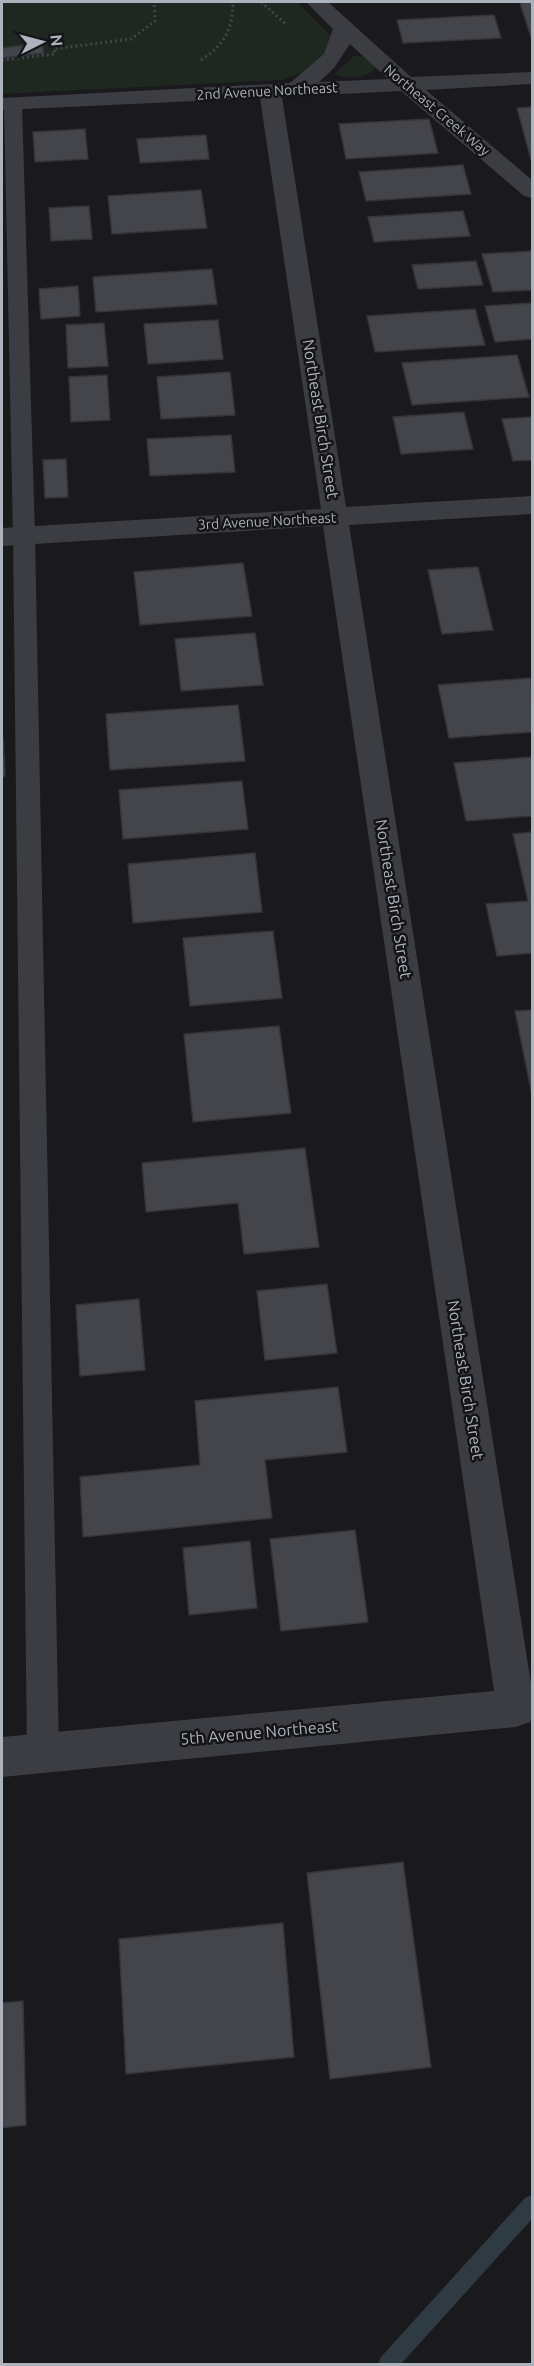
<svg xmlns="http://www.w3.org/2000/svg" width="534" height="2366" font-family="Ubuntu,sans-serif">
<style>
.green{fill:#1f2820}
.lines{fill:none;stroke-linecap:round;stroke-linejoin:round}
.stream{fill:#2f3b42;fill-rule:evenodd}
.building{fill:#44454a;stroke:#343439;stroke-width:1.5}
.path{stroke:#414449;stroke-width:3;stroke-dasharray:2 3;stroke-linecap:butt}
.lane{fill:#3b3d42;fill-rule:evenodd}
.street{fill:#3b3d42;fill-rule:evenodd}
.labels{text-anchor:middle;stroke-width:5;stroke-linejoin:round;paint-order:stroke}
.far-street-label{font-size:14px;fill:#acb3bd;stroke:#151518}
.street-label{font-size:16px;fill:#acb3bd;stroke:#151518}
</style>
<rect width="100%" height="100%" fill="#1a1a1d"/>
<g class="green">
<polygon points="2,2 297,2 331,36 331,49 304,72 282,80 2,94"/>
<path d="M354 56H369L376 67C368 78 348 81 335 74Z"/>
</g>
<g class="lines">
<polygon class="stream" points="532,2195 532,2219 401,2364 378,2364 381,2357 525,2198"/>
</g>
<g class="building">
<polygon points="532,2 532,37 531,37 520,3"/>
<polygon points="494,15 501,38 403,43 397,20"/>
<polygon points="42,43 44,53 2,58 2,48"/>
<polygon points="532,107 532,163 517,108"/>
<polygon points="429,119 438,153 346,159 339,124"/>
<polygon points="85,129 88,159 35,162 33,132"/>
<polygon points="206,135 209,159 140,163 137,139"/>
<polygon points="463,165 471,194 366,201 359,172"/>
<polygon points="201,190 207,228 112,234 108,196"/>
<polygon points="89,206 92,239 51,241 49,208"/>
<polygon points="463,211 470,236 374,242 368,217"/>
<polygon points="532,251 532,290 493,292 482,254"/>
<polygon points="476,261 483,285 418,289 412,265"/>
<polygon points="212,269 217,304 96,312 93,277"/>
<polygon points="78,286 80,316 41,319 39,289"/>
<polygon points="532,303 532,339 495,342 485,306"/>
<polygon points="475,309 485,345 375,352 367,316"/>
<polygon points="218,320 223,359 148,364 144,324"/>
<polygon points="104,323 108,366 68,368 66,325"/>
<polygon points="517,355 529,397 412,405 402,363"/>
<polygon points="230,372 235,415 161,419 157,377"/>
<polygon points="107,375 110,420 71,422 69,377"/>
<polygon points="464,412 473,449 401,454 393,417"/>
<polygon points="532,417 532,460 513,461 502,419"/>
<polygon points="231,435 235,472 150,476 147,439"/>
<polygon points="66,459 68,497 45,498 43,460"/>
<polygon points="243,563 252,616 140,625 134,572"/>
<polygon points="478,567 493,630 442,634 428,570"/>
<polygon points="255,633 263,685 181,691 175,639"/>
<polygon points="531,678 532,732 449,738 438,685"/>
<polygon points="238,705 245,761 110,770 106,714"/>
<polygon points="2,738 3,738 5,776 2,777"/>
<polygon points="532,757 532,816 466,821 454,763"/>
<polygon points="242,781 248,829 123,839 119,790"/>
<polygon points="532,832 532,953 497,956 486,904 528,901 513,834"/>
<polygon points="255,853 262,912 133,923 128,864"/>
<polygon points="273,931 282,998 190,1006 183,938"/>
<polygon points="532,1010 532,1095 515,1011"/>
<polygon points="279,1026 291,1113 193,1122 184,1034"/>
<polygon points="305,1148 319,1247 244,1254 238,1203 146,1212 142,1163"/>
<polygon points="327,1284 337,1353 265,1360 257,1291"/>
<polygon points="139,1299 145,1370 80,1376 76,1305"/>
<polygon points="338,1387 347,1452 265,1460 272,1518 83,1537 80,1477 200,1465 195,1401"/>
<polygon points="355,1530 368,1622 281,1631 270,1539"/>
<polygon points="250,1541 257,1608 189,1615 183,1548"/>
<polygon points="403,1862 431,2067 330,2079 307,1873"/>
<polygon points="283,1923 294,2057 126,2074 119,1939"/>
<polygon points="23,2001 26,2125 2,2128 2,2003"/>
</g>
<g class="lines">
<g class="path">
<polyline points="261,2 287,25"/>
<polyline points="2,60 55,54 54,49 131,39 155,21 154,2"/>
<path d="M201 60C224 45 233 29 233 2"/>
</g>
<polygon class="lane" points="13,99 19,100 22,104 35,536 59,1753 54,1764 43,1769 32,1764 27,1753 13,536 4,104 7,100"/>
<path class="street" d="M306 2H328L411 77 532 72V84L426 90 532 180V198L524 196 401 91 282 97 346 507 532 496V514L349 525 532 1690V1715L530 1722 516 1727 2 1777V1737L494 1691 323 526 2 546V528L321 509 260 98 2 110V98L290 83 324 54 333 29ZM350 44 388 79 319 82 334 68Z"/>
</g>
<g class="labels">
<g class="far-street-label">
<text transform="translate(267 91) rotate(-3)" y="5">2nd Avenue Northeast</text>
<text transform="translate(437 110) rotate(40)" y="5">Northeast Creek Way</text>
<text transform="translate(267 521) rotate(-3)" y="5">3rd Avenue Northeast</text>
</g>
<g class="street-label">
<text transform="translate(321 419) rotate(81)" y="6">Northeast Birch Street</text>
<text transform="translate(394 899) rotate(81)" y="6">Northeast Birch Street</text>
<text transform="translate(466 1380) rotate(81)" y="6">Northeast Birch Street</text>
<text transform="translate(259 1732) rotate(-5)" y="6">5th Avenue Northeast</text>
</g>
</g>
<rect width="534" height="2366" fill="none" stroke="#acb3bd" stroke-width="6"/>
<g transform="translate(42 42) rotate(84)" stroke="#151518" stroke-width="4.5" paint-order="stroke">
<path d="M0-4.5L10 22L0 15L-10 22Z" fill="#acb3bd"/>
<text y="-9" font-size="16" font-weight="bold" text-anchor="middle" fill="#acb3bd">N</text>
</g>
</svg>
